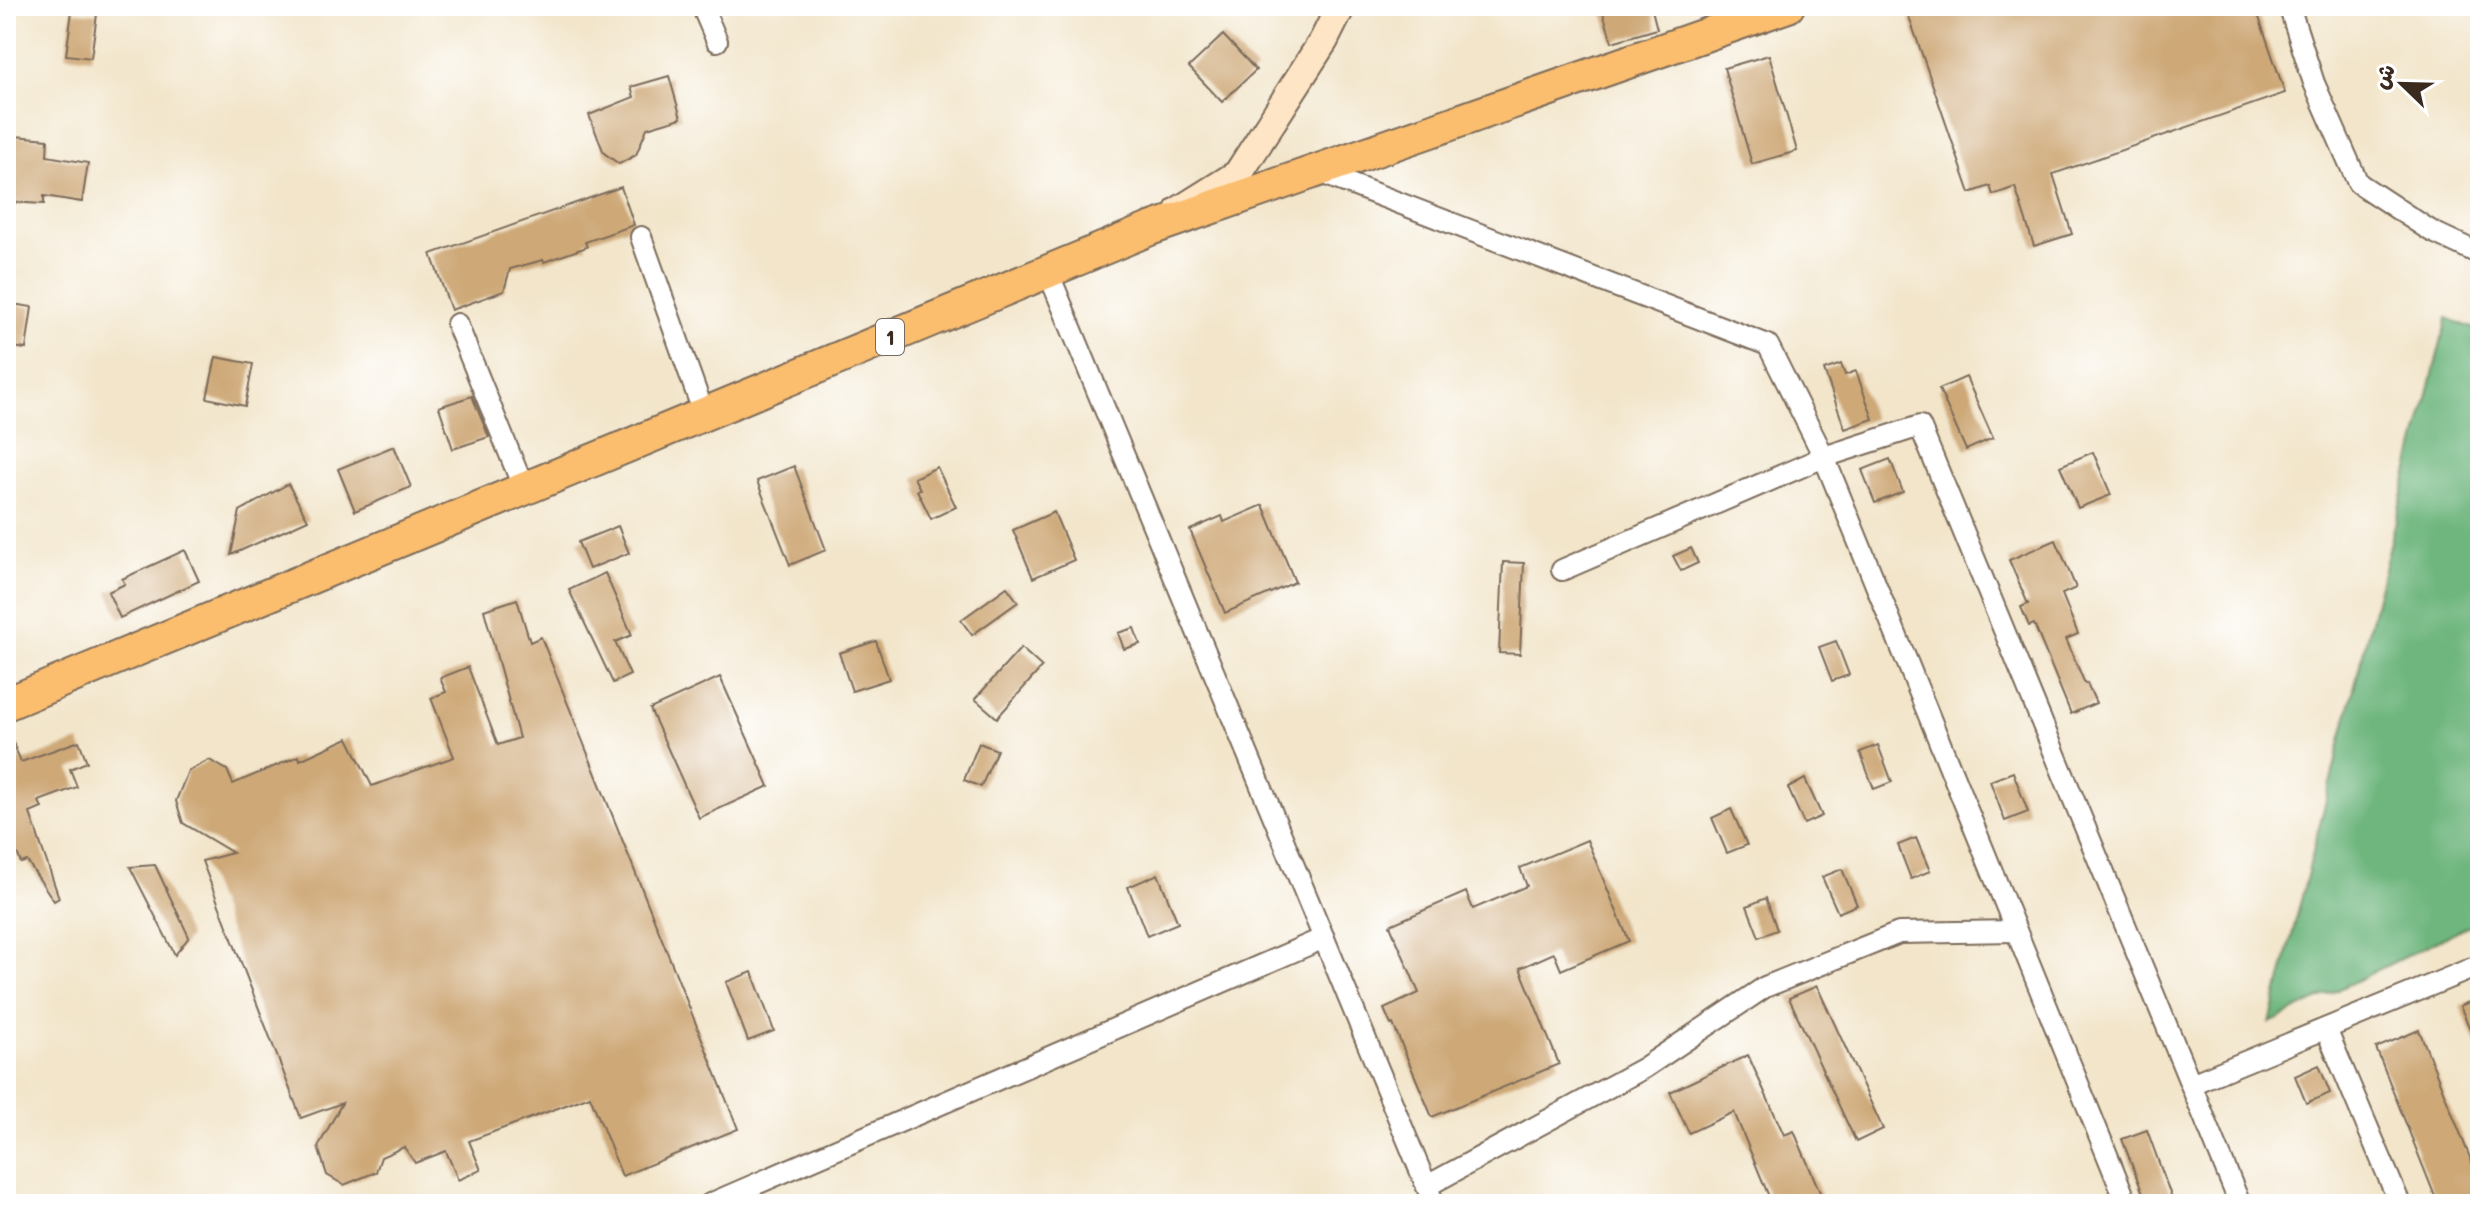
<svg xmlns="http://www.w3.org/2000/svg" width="2486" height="1210" font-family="Mali,'Playpen Sans Arabic',sans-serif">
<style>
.forest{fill:#6eb67e;stroke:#54704e;stroke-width:2}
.building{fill:#cea877}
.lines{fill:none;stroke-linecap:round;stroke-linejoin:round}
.street-casing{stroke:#7b6b5a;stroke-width:24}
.secondary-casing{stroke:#7b6b5a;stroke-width:32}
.primary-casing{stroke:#7b6b5a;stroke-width:36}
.street{stroke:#fff;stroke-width:20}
.secondary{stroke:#fde5c5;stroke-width:28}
.primary{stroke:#fbbd6e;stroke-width:32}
.labels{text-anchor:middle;stroke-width:6;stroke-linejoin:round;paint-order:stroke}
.shield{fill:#fff;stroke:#766a62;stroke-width:2}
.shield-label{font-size:22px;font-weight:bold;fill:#3b2a1e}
</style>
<rect width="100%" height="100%" fill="#fff"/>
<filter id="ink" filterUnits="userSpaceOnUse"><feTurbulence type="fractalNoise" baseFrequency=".0125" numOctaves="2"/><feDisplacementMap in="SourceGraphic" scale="16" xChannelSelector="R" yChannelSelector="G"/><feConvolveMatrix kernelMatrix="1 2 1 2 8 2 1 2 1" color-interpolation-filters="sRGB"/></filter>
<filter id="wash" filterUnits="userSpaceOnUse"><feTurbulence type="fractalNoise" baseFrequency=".006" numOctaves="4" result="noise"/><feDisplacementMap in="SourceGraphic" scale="32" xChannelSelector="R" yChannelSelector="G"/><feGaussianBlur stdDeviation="1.8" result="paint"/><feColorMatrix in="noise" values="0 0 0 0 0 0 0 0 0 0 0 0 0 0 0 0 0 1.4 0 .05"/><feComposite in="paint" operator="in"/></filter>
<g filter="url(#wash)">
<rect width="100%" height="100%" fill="#f2e5ca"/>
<polygon class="forest" points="2447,318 2480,331 2480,920 2270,1023"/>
<g id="blocks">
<g class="building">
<polygon points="1601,6 1651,6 1657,29 1612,42"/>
<polygon points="1923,6 2255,6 2285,93 2053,174 2072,234 2034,246 2015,187 1993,195 1990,186 1970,193 1907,11"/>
<polygon points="72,11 97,14 91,58 66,55"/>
<polygon points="1223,35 1256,70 1222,102 1189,67"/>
<polygon points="1769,55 1797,151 1752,164 1724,68"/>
<polygon points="669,76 681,118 647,128 636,155 619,164 604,153 589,115 634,97 631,87"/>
<polygon points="14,136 48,139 47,156 88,163 82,202 44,196 44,204 9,202"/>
<polygon points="621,187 634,225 585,242 587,247 544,262 543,260 510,269 504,291 451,310 431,254"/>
<polygon points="6,303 32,307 26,349 6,346"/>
<polygon points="216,357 253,364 245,406 207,398"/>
<polygon points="1841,364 1845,375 1856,371 1873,419 1845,429 1824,370"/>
<polygon points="1966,377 1993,438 1966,450 1939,389"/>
<polygon points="472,396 489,437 453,449 439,407"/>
<polygon points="394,446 411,487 355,511 338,469"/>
<polygon points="2093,452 2111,495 2078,508 2060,466"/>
<polygon points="1890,459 1903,492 1875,503 1862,470"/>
<polygon points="794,466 826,550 790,565 757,481"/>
<polygon points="937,467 956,507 931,519 917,490 920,489 914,478"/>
<polygon points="288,484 308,520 231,555 240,511"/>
<polygon points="1263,505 1295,582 1225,613 1190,530 1222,516 1224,522"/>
<polygon points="1054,512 1074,560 1033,578 1013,530"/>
<polygon points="618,526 629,553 589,569 578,542"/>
<polygon points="2056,540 2076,588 2062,594 2078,634 2066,639 2085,684 2087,683 2096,703 2071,714 2034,624 2029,626 2021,607 2028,604 2009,560"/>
<polygon points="1691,548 1698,563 1681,571 1673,556"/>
<polygon points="185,550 199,581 120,618 108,592 125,584 122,579"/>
<polygon points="1503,562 1524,563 1520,654 1499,653"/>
<polygon points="605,573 632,635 615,642 630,675 613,683 569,590"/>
<polygon points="1007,587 1018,602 972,635 961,620"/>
<polygon points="517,599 530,642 541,637 738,1129 622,1176 590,1096 469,1141 481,1170 458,1180 446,1151 415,1163 404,1147 381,1157 376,1172 344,1185 327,1175 318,1147 342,1103 301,1118 202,861 233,853 183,823 176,801 188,771 209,760 227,770 233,784 299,756 300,760 348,738 372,786 454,757 431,698 446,692 440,678 468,667 498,745 519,738 484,610"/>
<polygon points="1134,628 1140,644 1124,649 1118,633"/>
<polygon points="876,641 889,679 852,691 839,653"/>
<polygon points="1836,641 1849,675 1832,681 1819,647"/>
<polygon points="1021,648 1042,667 997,718 975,699"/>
<polygon points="720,677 769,786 699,818 650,709"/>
<polygon points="6,726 21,762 79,741 87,762 70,769 77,787 39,801 42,808 30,813 59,898 54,901 27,861 21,863 6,823"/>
<polygon points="979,743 997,750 981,787 964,780"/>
<polygon points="1878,745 1892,782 1874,789 1860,752"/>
<polygon points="2013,772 2028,812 2005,821 1990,781"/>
<polygon points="1805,779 1822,816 1804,824 1788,788"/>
<polygon points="1731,809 1747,845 1727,853 1712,818"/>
<polygon points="1916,838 1930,871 1911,879 1898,845"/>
<polygon points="1587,840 1629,941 1561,970 1554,953 1520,968 1559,1064 1432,1117 1393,1024 1391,1025 1384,1009 1419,993 1390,925 1466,892 1473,909 1527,886 1520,868"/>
<polygon points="155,865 189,937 175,955 130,867"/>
<polygon points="1842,869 1857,905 1838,913 1822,877"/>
<polygon points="1158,874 1178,923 1147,936 1128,887"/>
<polygon points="1766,898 1777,930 1759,937 1747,906"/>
<polygon points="752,972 774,1031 748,1041 726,982"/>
<polygon points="1817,986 1883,1129 1856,1142 1789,998"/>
<polygon points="2480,997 2480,1052 2460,1006"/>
<polygon points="2419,1030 2480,1183 2480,1204 2438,1204 2376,1048"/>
<polygon points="1748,1055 1784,1135 1794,1131 1825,1204 1772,1204 1734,1112 1689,1133 1670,1092"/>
<polygon points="2319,1065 2330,1093 2306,1103 2295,1076"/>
<polygon points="2147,1130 2174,1204 2147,1204 2122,1139"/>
</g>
</g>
</g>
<g filter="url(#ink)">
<use href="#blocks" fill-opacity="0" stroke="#7b6b5a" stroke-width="2"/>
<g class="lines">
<g class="street-casing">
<g id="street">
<polyline points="702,6 717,41"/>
<polyline points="2289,6 2314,83 2358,183 2431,231 2480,254"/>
<polyline points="1316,171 1768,345 1824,457 1920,426 2240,1204"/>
<polyline points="641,237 704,414"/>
<polyline points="1048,272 1434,1204"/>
<polyline points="457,324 524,489"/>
<polyline points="1562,570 1824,457 2127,1204"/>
<polyline points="2326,1029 2400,1204"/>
<polyline points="2191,1084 2480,965"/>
<polyline points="1427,1186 1644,1068 1765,987 1899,933 2016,931"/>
<polyline points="710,1204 1324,938"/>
</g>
</g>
<g class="secondary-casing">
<polyline id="secondary" points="1179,211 1238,174 1324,40 1341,6"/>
</g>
<g class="primary-casing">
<polyline id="primary" points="6,704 1150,229 1788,6"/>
</g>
<use href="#street" class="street"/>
<use href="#secondary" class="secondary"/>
<use href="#primary" class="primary"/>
</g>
</g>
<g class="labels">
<rect class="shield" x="876" y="319" width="28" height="36" rx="6"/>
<g class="shield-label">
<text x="890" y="345">1</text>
</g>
</g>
<rect width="2486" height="1210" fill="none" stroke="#fff" stroke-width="32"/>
<g transform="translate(2402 84) rotate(293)" stroke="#ffffff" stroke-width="6" paint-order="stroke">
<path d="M0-6L14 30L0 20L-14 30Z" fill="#3b2a1e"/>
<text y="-12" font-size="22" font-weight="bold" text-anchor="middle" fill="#3b2a1e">ش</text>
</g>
</svg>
